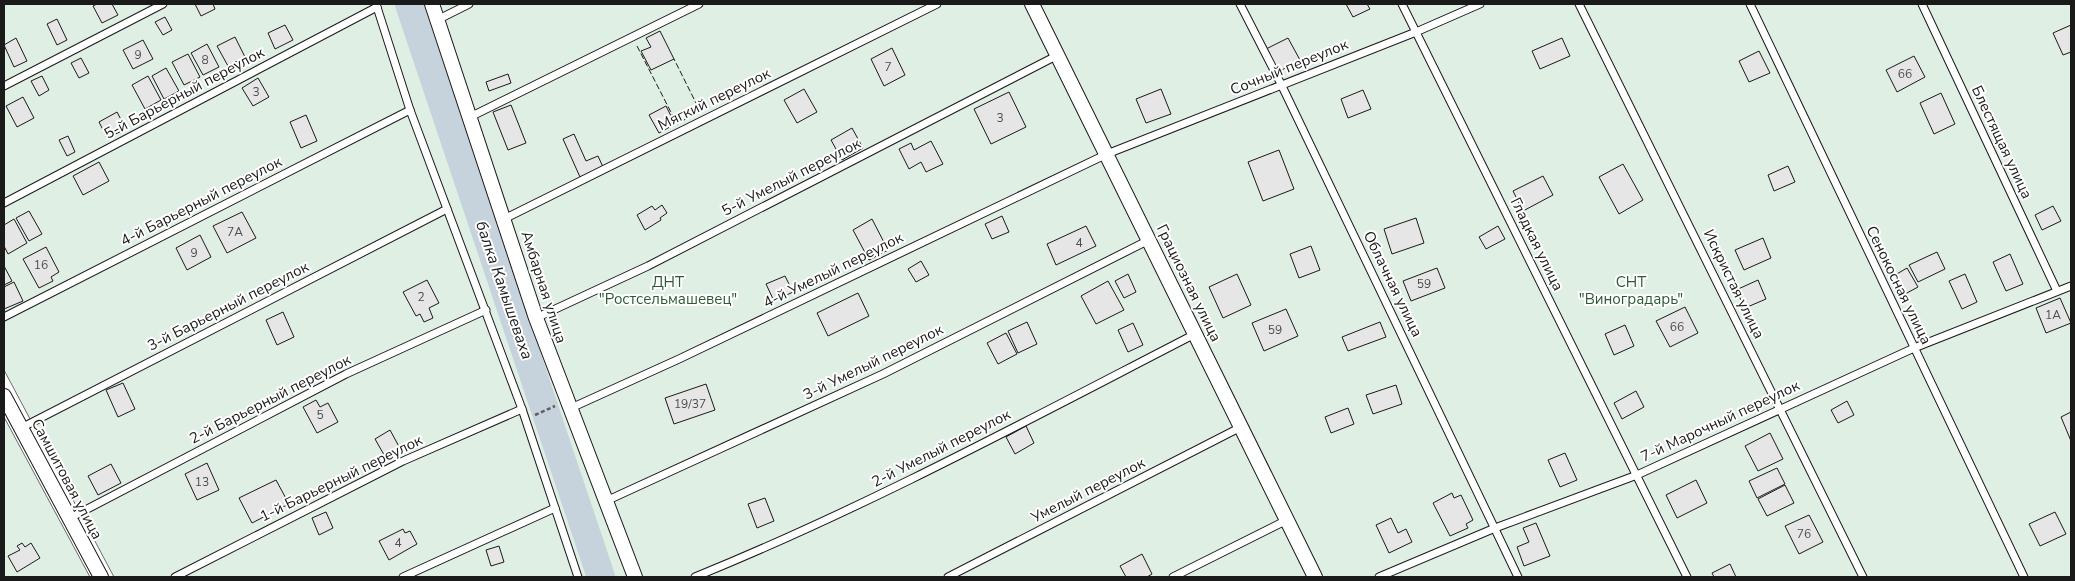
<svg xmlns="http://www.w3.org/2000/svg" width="2075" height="581" font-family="'Nunito Sans',sans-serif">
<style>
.green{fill:#e0efe3;stroke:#6a6a6a}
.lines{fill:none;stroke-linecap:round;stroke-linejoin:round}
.river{stroke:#c6d2dc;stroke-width:28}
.building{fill:#e6e6e6;stroke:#1a1a1a}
.service-casing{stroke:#1a1a1a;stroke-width:9}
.minor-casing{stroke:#1a1a1a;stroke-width:16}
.path{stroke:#5f5f5f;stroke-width:2.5;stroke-dasharray:4 2.5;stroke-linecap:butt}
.service{stroke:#fff;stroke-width:7}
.minor{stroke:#fff;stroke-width:14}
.fence{stroke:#1a1a1a;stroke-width:1;stroke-dasharray:6 2.5;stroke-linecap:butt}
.labels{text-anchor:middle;stroke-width:4;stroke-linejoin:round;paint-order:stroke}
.number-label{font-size:12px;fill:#4d4d4d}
.street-label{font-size:15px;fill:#1a1a1a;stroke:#fff}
.park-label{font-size:15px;fill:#2b5a34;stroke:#fff}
.water-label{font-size:16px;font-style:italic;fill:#1a1a1a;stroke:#fff}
</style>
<rect width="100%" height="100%" fill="#fff"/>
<g class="green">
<polygon points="4,4 2071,4 2071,577 114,577 4,370"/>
<polygon points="4,417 90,577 4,577"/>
</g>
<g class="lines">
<polyline class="river" points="409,4 601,577"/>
</g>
<g class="building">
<polygon points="97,4 112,4 118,15 102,23 93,6"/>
<polygon points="195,4 213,4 215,9 201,16"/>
<polygon points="1346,4 1367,4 1370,9 1353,17"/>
<polygon points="165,17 172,30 163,35 155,22"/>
<polygon points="57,19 67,40 57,45 47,24"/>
<polygon points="285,25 293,40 275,49 268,33"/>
<polygon points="2071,25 2071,52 2063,55 2053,33"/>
<polygon points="660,31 674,59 651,70 641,51 651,47 646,38"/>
<polygon points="235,37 245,57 228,66 217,46"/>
<polygon points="16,38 27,61 14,67 4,45"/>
<polygon points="1288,38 1300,60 1278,72 1266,49"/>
<polygon points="1562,38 1570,56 1540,69 1532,51"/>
<polygon points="143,40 153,59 133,69 123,50"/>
<polygon points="207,44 219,67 203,75 191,53"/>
<polygon points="892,48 905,75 884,86 871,59"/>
<polygon points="1759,51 1770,73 1749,82 1739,61"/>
<polygon points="188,54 200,77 184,85 172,62"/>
<polygon points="1914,56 1925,77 1897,92 1886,70"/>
<polygon points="81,58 89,73 79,78 71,63"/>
<polygon points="166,68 179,91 164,99 152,76"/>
<polygon points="508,74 511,83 489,91 486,82"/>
<polygon points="42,76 49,90 39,96 31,81"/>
<polygon points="148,76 161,100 145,109 132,85"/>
<polygon points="258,78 269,97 253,106 242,88"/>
<polygon points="804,89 817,112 797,123 784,100"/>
<polygon points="1161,89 1171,114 1146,123 1136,99"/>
<polygon points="1363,90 1371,109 1348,118 1341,99"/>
<polygon points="1009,92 1026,127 991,144 974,109"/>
<polygon points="1941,93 1955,124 1934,134 1920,103"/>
<polygon points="23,97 34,118 17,127 6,106"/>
<polygon points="511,105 526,143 508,150 493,112"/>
<polygon points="666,106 675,124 659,133 649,115"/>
<polygon points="117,112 126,129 107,138 99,122"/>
<polygon points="306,115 317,141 301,148 290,122"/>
<polygon points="852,128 863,148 842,160 831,140"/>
<polygon points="574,134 586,161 598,156 603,167 580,177 563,139"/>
<polygon points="68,136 75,152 67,156 59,140"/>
<polygon points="931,141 943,164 926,172 921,162 909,169 899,149 911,143 914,150"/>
<polygon points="1279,150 1294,189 1263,201 1248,162"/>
<polygon points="99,162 109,181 83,195 73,176"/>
<polygon points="1623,164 1643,200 1619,214 1599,177"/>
<polygon points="1788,166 1795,182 1774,191 1768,175"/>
<polygon points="1543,176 1553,195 1523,211 1513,191"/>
<polygon points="662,205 667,213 660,218 661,220 645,230 637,215 652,206 655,210"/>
<polygon points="2053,206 2061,221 2042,230 2035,215"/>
<polygon points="29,211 42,234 29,241 16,218"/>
<polygon points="242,212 256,238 227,253 213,226"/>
<polygon points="1002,216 1009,232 992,239 985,224"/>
<polygon points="1416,218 1424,243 1392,254 1384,229"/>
<polygon points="14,219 27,243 8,254 4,246 4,225"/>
<polygon points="872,219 888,250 869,260 853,230"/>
<polygon points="1086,226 1096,246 1056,265 1047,244"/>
<polygon points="1498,226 1505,239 1486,249 1479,237"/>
<polygon points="200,235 211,257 187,270 176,248"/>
<polygon points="1763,238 1771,258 1744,270 1735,250"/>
<polygon points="1311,246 1320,270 1299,278 1290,254"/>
<polygon points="46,247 59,272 51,277 53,281 39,288 23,259"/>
<polygon points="1937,252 1945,269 1918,282 1909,265"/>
<polygon points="2010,254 2023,284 2006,291 1993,262"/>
<polygon points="921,261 929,275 916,282 908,269"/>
<polygon points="4,266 12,281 4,285"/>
<polygon points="1437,268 1445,288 1411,301 1403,281"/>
<polygon points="1907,268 1918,287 1905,294 1895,275"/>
<polygon points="1128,274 1136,292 1124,298 1115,281"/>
<polygon points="1237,274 1251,305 1223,318 1209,287"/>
<polygon points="1965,274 1977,302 1962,309 1949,281"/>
<polygon points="785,276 793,292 774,301 766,284"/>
<polygon points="427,280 439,303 429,308 433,318 424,322 420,314 416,316 403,292"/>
<polygon points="1758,280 1766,299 1745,308 1736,290"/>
<polygon points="1108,281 1124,310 1096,324 1081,296"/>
<polygon points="14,282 23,301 4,309 4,287"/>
<polygon points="858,293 869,316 828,336 817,313"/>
<polygon points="2060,298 2071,323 2046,333 2036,308"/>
<polygon points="1685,307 1698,333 1670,347 1656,321"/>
<polygon points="1286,309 1298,336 1264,351 1252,323"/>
<polygon points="283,312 294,337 277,345 266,320"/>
<polygon points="1027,322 1037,344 1018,353 1008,331"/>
<polygon points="1380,322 1386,337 1348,351 1342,337"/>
<polygon points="1133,323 1143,345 1128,352 1118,330"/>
<polygon points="1625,325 1634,346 1614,355 1605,334"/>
<polygon points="1006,333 1017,354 998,364 987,343"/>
<polygon points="123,383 135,409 118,417 106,390"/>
<polygon points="706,384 715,410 674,424 665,398"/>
<polygon points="1396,385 1402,404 1373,414 1366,395"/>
<polygon points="1636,391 1644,407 1622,419 1614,403"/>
<polygon points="316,400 320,407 328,403 338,422 317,433 303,407"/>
<polygon points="1847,401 1854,415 1838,423 1831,410"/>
<polygon points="1348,408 1354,424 1331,433 1325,417"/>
<polygon points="2071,412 2071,441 2061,417"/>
<polygon points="1026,426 1034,443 1015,454 1006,437"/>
<polygon points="390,430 402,452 387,460 375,439"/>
<polygon points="1770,433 1783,459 1758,471 1745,446"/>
<polygon points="1565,453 1577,480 1560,487 1548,460"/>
<polygon points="207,463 219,490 197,500 185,474"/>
<polygon points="111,464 121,483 98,495 88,476"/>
<polygon points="1777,468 1785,484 1757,498 1749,481"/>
<polygon points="276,480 289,504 252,523 239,498"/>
<polygon points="1696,480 1707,503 1677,518 1666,495"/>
<polygon points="1785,485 1794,503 1767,516 1758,499"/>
<polygon points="1452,493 1454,498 1461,495 1473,520 1466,524 1468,528 1450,536 1433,503"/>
<polygon points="765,498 774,521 757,528 748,504"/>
<polygon points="326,512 333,528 319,535 312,518"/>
<polygon points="2055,512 2066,534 2040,546 2029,524"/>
<polygon points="1809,515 1823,542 1799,554 1785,526"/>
<polygon points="1391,518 1398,533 1406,529 1412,542 1389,553 1376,525"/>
<polygon points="1536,523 1550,556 1524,566 1517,547 1529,542 1523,528"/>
<polygon points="403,529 405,533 410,531 417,544 389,560 379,541"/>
<polygon points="22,543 25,547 31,543 40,558 17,572 8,556 20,550 17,546"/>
<polygon points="499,546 504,562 491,566 486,550"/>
<polygon points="1142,554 1152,574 1147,577 1126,577 1120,566"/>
<polygon points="1730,564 1736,577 1714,577 1712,573"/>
</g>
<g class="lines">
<g class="service-casing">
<g id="service">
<polyline points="376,4 410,110 522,409 578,577"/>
<polyline points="1240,4 1281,84 1518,577"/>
<polyline points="1402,4 1687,577"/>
<polyline points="1579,4 1863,577"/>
<polyline points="1750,4 2024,577"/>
<polyline points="1922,4 2057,291"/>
<polyline points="437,20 469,4"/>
<polyline points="4,86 163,4"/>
<polyline points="470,117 699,4"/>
<polyline points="4,203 377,7"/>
<polyline points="504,219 937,4"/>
<polyline points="4,317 410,110"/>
<polyline points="536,318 648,266 1058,55"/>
<polyline points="571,408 679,359 1107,154 1416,32 1480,4"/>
<polyline points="21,428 447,209"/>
<polyline points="606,501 883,374 1149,240"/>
<polyline points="70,518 346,374 486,310"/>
<polyline points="175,577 403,461 522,409"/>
<polyline points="403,577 555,508"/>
<path d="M695 577C867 507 1030 419 1195 334"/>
<polyline points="948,577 1241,427"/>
<polyline points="1173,577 1287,520"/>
<polyline points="1379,577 1495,528 1637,475 1914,348 2071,286"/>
</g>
</g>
<g class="minor-casing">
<g id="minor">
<polyline points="432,4 536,318 635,577"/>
<polyline points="1032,4 1315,577"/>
<polyline points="4,396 101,577"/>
</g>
</g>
<polyline class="path" points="535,415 555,406"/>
<use href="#service" class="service"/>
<use href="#minor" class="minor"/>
<polyline class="fence" points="637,46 677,124 700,111 674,59"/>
</g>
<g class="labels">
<g class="number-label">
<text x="138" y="59">9</text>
<text x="205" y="64">8</text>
<text x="888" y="71">7</text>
<text x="1905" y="78">66</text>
<text x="256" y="96">3</text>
<text x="1000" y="122">3</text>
<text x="235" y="236">7А</text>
<text x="1079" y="247">4</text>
<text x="194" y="257">9</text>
<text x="41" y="269">16</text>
<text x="1424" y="288">59</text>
<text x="421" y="301">2</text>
<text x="2053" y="319">1А</text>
<text x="1677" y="331">66</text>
<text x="1275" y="334">59</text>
<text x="690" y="408">19/37</text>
<text x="320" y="419">5</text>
<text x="202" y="486">13</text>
<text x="1804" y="538">76</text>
<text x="398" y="547">4</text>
</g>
<g class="street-label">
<text transform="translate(1289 67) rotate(-22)" y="5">Сочный переулок</text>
<text transform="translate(184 93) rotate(-28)" y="5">5-й Барьерный переулок</text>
<text transform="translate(714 99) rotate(-26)" y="5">Мягкий переулок</text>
<text transform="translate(2002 142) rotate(65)" y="5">Блестящая улица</text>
<text transform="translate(791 177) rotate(-27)" y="5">5-й Умелый переулок</text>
<text transform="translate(201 201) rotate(-27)" y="5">4-й Барьерный переулок</text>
<text transform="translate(1537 244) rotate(64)" y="5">Гладкая улица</text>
<text transform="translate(833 270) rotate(-26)" y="5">4-й Умелый переулок</text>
<text transform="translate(1189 283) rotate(64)" y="5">Грациозная улица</text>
<text transform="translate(1393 284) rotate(64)" y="5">Облачная улица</text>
<text transform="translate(1734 284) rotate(64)" y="5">Искристая улица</text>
<text transform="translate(1899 285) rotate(64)" y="5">Сенокосная улица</text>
<text transform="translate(544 287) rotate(72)" y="5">Амбарная улица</text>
<text transform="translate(228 306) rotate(-27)" y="5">3-й Барьерный переулок</text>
<text transform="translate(873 362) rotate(-26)" y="5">3-й Умелый переулок</text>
<text transform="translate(270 399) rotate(-27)" y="5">2-й Барьерный переулок</text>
<text transform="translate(1720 421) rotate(-25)" y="5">7-й Марочный переулок</text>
<text transform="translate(941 448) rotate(-27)" y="5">2-й Умелый переулок</text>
<text transform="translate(341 478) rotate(-26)" y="5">1-й Барьерный переулок</text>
<text transform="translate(67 479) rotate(62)" y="5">Самшитовая улица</text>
<text transform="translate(1088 490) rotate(-27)" y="5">Умелый переулок</text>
</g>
<g class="park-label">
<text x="668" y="287">ДНТ<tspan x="668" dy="17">"Ростсельмашевец"</tspan></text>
<text x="1631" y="287">СНТ<tspan x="1631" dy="17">"Виноградарь"</tspan></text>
</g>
<g class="water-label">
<text transform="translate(505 290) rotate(71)" y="6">балка Камышеваха</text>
</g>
</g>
<rect width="2075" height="581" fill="none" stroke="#1a1a1a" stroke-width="10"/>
</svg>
